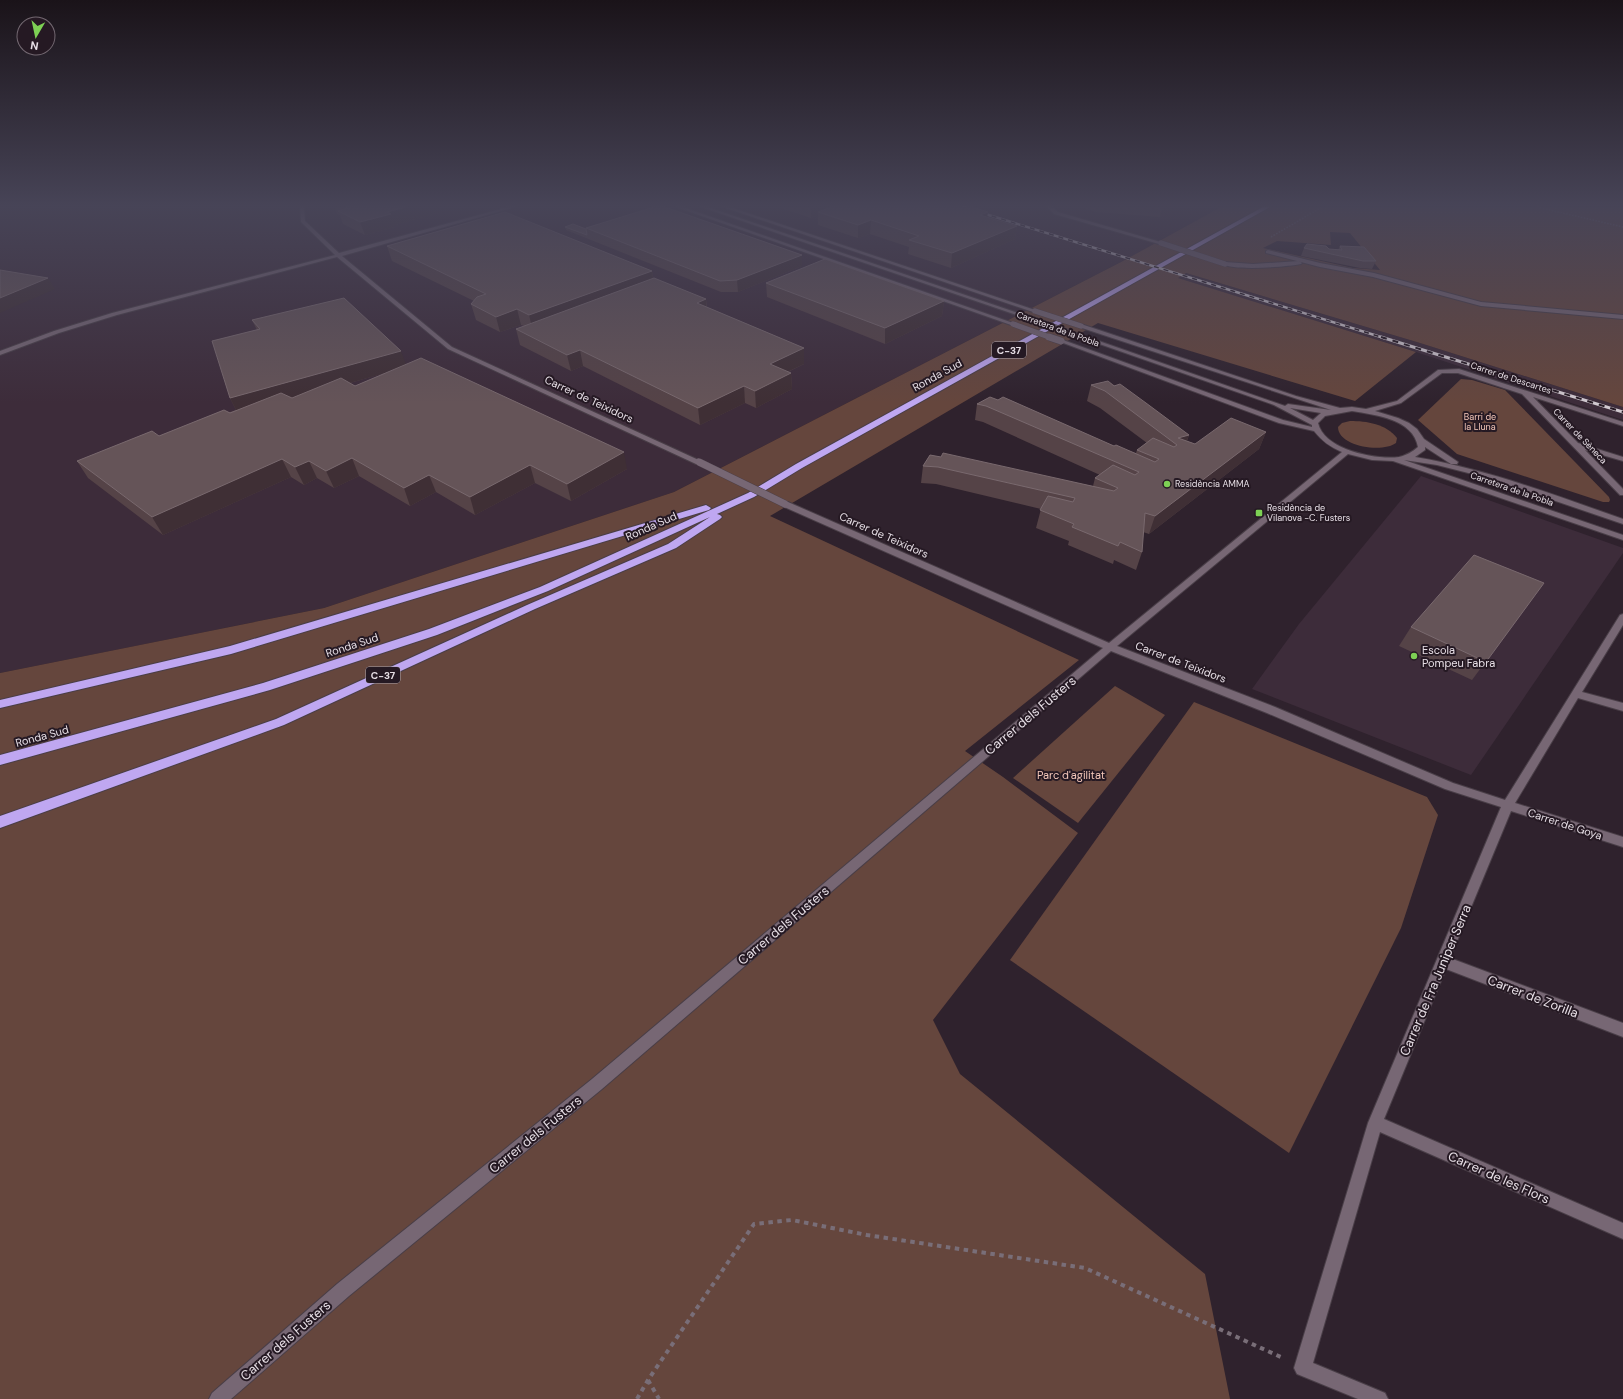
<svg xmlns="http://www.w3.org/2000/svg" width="1623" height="1399" font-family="'DM Sans',sans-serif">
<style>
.built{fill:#3d2c3a}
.green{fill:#65463d;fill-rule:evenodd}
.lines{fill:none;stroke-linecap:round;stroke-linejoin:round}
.minor-casing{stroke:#493e47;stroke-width:2}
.highway-casing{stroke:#493e47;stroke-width:2}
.path-far1{stroke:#796e78;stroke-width:1.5;stroke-dasharray:1.5 1.5;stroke-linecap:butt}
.path{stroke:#796e78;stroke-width:4;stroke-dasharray:4.5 4.5;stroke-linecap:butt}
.minor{fill:#776774;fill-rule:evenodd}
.highway{fill:#bfa7f1;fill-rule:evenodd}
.rail-far1-casing{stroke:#d0c8cf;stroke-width:2.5}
.rail-casing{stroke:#d0c8cf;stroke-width:3}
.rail-far1{stroke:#251923;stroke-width:1.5;stroke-dasharray:5;stroke-linecap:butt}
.rail{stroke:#251923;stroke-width:2;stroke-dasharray:6;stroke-linecap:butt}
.minor-bridge-far1-casing{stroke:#493e47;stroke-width:6;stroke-linecap:butt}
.minor-bridge-casing{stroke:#493e47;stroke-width:8;stroke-linecap:butt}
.minor-bridge-far1{stroke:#776774;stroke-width:5.5}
.minor-bridge{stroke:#776774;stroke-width:7}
.wall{fill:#554347;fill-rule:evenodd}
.shaded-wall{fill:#3f2f35}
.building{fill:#655458;stroke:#79696e}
.poi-dot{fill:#7dd154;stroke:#251923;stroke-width:1.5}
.labels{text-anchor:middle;stroke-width:4;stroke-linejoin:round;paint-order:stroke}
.far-street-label{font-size:9px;fill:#e7dfe6;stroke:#251923}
.far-park-label{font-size:9px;fill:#f5c8ba;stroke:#251923}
.far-poi-label{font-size:9px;fill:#e7dfe6;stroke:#251923;text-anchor:start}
.shield{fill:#251923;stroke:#ada4ac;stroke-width:1}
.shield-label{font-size:10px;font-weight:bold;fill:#e7dfe6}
.street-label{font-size:11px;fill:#e7dfe6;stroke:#251923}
.poi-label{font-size:11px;fill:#e7dfe6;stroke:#251923;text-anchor:start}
.park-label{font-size:11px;fill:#f5c8ba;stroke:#251923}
.near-street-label{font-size:13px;fill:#e7dfe6;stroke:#251923}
</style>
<rect width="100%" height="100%" fill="#2f222d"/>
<g class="built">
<polygon points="0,207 1221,207 1121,262 674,492 324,608 0,673"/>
<polygon points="1186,273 1420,343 1623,407 1623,420 1416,352 1177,278"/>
<polygon points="1421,476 1623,548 1623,553 1471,775 1252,689 1299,624"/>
</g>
<g class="green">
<path d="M1221 207H1623V407L1420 343 1186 273 1178 278 1416 352 1355 401 1098 323 770 516 1079 660 965 751 1003 777 1078 833 933 1020 960 1074 1205 1274 1230 1399H0V673L324 608 674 492 1121 262ZM1330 232 1350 233 1380 270 1353 268 1263 248 1277 241 1331 245Z"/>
<polygon points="1461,379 1472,380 1505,390 1609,497 1610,500 1609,502 1603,502 1457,454 1418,420"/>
<path d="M1350 421C1367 421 1386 424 1397 438L1396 443C1383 453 1338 447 1338 427L1342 423Z"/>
<polygon points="1115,686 1165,715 1078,823 1013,778"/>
<polygon points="1194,702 1427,797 1438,815 1401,928 1289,1153 1010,960"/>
</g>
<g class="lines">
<g class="minor-casing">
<g id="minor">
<polygon points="300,207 304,207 305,221 339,253 508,207 515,207 342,256 452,347 703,462 702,464 696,464 448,349 337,257 117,315 59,333 0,355 0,351 54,331 112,313 335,255 301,222"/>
<polygon points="676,207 683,207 1016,324 1011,325"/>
<polygon points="701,207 708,207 1030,317 1025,318"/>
<polygon points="723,207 730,207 1038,311 1033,312"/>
<polygon points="1047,207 1052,207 1058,212 1164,243 1159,244 1054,214"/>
<polygon points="1268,250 1320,263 1374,273 1481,302 1623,315 1623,319 1481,306 1373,277 1320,267 1266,253 1266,251"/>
<path d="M1299 261 1302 263 1301 264C1286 267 1234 271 1222 264L1225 262 1253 264Z"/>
<path d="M1081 324 1296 396 1340 408 1352 407 1366 409 1397 401 1438 370 1459 369 1623 422V426L1533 397 1578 443 1623 457V461L1585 450 1623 489V495H1620L1522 394 1458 373H1442L1401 403 1375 411 1398 418 1409 423 1417 429 1424 439 1458 462 1457 464H1451L1425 447V450L1415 457C1487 469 1554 495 1623 519V524L1488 478 1437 465 1404 460 1623 535V540L1393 461 1372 460 1348 454 1117 646 1275 707 1453 783 1505 800 1620 615 1623 614V625L1582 692 1623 703V711L1578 698 1515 803 1623 837V847L1511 811 1450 958 1623 1023V1037L1446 969 1384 1119 1623 1223V1239L1380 1132 1313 1363 1385 1393 1388 1399H1358L1297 1374 1294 1368 1368 1123 1501 807 1445 789 1267 713 1111 651 602 1089 349 1296 231 1399H209L212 1393 337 1284 592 1079 1103 648 782 506V502H788L1109 643 1342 452C1330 447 1322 441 1314 431L1279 423 1058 341 1063 340 1283 420 1312 427V425L1274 405 1068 333 1073 332 1285 406 1288 404 1331 410 1079 327 1078 326ZM1290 408 1321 413 1313 420ZM1352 411C1376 415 1413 419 1418 447 1412 452 1407 455 1399 457 1376 460 1324 450 1318 423L1325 416Z"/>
</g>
</g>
<g class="highway-casing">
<g id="highway">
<polygon points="1263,207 1270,207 802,468 754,497 717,514 720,515 722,517 720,519 676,548 535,609 284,725 0,828 0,816 276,719 527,605 668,544 710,517 548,591 437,635 270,690 0,765 0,755 263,683 429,629 540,587 748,493 796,464"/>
<polygon points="706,505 711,508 709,510 231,654 0,708 0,700 230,646"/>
</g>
</g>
<g class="path-far1">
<polyline points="1537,207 1623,227"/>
<polyline points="1271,237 1322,207"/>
</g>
<g class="path">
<polyline points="648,1380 659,1399"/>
<polyline points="637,1399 648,1380 754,1224 792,1220 867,1235 1085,1268 1283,1358"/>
</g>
<use href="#minor" class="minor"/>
<use href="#highway" class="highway"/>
<g class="rail-far1-casing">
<polyline id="rail-far1" points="963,207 1384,338"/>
</g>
<g class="rail-casing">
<polyline id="rail" points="1381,337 1623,412"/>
</g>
<use href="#rail-far1" class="rail-far1"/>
<use href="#rail" class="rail"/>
<g class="minor-bridge-far1-casing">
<g id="minor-bridge-far1">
<polyline points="1161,243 1225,264"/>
<polyline points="1035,311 1081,326"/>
<polyline points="1027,317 1071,333"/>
<polyline points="1013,324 1052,338"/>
</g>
</g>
<g class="minor-bridge-casing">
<g id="minor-bridge">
<polyline points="1049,337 1061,341"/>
<polyline points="699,462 785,504"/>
</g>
</g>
<use href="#minor-bridge-far1" class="minor-bridge-far1"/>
<use href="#minor-bridge" class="minor-bridge"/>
</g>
<g class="wall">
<polygon points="334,207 439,207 441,212 395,225 395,227 365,235 343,224 340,215 337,214"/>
<polygon points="778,207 972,207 987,217 1017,226 1015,239 951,268 908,254 909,247 870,234 858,238 818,225 818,215 811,218"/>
<polygon points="1082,207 1180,207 1160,217 1095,212"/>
<polygon points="565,227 586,229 586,228 802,255 802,266 738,292 721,292 566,230"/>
<polygon points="387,246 652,271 653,278 706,299 707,307 804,348 804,364 788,372 791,373 792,389 756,408 745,403 700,425 583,366 571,371 520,345 516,329 524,326 521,325 500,332 476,320 471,304 474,301 392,261"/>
<polygon points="1340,246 1376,261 1372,269 1360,268 1301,256 1304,248 1338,250"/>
<polygon points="766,283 944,301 942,316 885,344 767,297"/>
<path d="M252 320 406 365 627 469 571 501 535 483 475 515 436 492 410 506 359 476 334 488 317 478 304 485 291 477 163 535 88 478 77 461 159 436 236 410 230 398 257 330ZM385 373 355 386 350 383Z"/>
<polygon points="1108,381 1189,435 1187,441 1195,444 1266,432 1259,449 1149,534 1143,532 1142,552 1136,570 1114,560 1113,564 1068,545 1069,541 1036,528 1041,509 936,484 921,483 923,466 930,455 1093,486 1095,478 1100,475 983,422 975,420 977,404 990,397 1114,446 1136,453 1137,450 1147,443 1100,408 1087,401 1091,385"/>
<polygon points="1544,583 1472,680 1399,646 1411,627"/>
</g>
<g class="shaded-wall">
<polygon points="406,207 439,207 441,212 395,225 395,227 365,235 360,222 387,212"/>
<polygon points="811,207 840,207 818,212 818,215 811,218"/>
<polygon points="1162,207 1180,207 1160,217"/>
<polygon points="988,212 986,225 980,215"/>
<polygon points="871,220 870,234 858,238 858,225"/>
<polygon points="1017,226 1015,239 951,268 952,253"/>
<polygon points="802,255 802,266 738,292 737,280"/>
<polygon points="652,271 654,285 533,331 529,315"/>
<polygon points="48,278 55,289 0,313 0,298"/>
<polygon points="706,299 707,315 697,303"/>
<polygon points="944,301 942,316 885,344 885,328"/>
<polygon points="517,309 521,325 500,332 496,317"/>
<polygon points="804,348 804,364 770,380 770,364"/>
<polygon points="580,350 583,366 571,371 567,355"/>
<polygon points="401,351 407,367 238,414 230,398"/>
<polygon points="791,373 792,389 756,408 755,391"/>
<polygon points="744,386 745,403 700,425 698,408"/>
<polygon points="1266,432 1259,449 1149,534 1155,516"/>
<polygon points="1189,435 1183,452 1178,438"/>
<polygon points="624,452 627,469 571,501 567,484"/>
<polygon points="352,458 359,476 334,488 326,471"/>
<polygon points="282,459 291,477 163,535 152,517"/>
<polygon points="309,461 317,478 304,485 295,467"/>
<polygon points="530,465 535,483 475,515 470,497"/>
<polygon points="429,475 436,492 410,506 404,488"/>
</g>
<g class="building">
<polygon points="345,207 406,207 387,212 391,214 360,222 338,211 348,208"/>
<polygon points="654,207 665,207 802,255 737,280 720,281 586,228"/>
<polygon points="831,207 972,207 988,212 980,215 1017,226 952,253 909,240 919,236 871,220 858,225 818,212"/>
<polygon points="505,212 652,271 529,315 517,309 496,317 471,304 477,297 486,294 387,246"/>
<polygon points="573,224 586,229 587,235 565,227"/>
<polygon points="1307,244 1326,246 1329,249 1342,250 1340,246 1364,247 1376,261 1363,261 1304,248"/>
<polygon points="825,259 944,301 885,328 766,283"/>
<polygon points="0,270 48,278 0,298"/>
<polygon points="654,278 706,299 697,303 804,348 770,364 791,373 755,391 744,386 698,408 580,350 567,355 516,329"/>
<polygon points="344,298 401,351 230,398 212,341 260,329 252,320"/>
<polygon points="421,358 624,452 567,484 530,465 470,497 429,475 404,488 352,458 326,471 309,461 295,467 282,459 152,517 77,461 152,431 159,436 224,410 230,413 281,393 292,398 341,378 355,386"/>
<polygon points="1108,381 1114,386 1120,384 1146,403 1189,435 1178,438 1195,444 1231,418 1266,432 1155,516 1145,513 1142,552 1120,542 1118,546 1072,527 1074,524 1040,510 1048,496 1073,502 1075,498 938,467 923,466 930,455 941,457 943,453 1114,491 1118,488 1095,478 1113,465 1135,475 1139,472 986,406 977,404 990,397 998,400 1003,397 1114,446 1116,445 1155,462 1159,459 1137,450 1153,438 1174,447 1177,445 1105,391 1091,385"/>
<polygon points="1474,555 1544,583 1486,662 1411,627"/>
</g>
<linearGradient id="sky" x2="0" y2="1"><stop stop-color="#1a1319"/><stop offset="0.51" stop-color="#474457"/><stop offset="1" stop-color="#474457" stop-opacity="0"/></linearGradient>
<rect width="1623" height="403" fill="url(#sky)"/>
<g class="poi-dot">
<circle cx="1167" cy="484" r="4"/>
<rect x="1255" y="509" width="8" height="8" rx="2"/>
<circle cx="1414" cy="656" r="4"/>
</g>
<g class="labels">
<g class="far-street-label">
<text transform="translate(1058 329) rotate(20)" y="3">Carretera de la Pobla</text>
<text transform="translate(1511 378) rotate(18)" y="3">Carrer de Descartes</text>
<text transform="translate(1580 436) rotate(46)" y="3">Carrer de Sèneca</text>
<text transform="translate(1512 489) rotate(19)" y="3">Carretera de la Pobla</text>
</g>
<g class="far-park-label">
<text x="1480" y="420">Barri de<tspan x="1480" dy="10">la Lluna</tspan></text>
</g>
<g class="far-poi-label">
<text x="1175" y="487">Residència AMMA</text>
<text x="1267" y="511">Residència de<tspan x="1267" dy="10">Vilanova -C. Fusters</tspan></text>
</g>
<g class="shield">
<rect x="992" y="342" width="34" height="16" rx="3"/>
<rect x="366" y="667" width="34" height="16" rx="3"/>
</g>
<g class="shield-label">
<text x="1009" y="354">C-37</text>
<text x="383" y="679">C-37</text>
</g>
<g class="street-label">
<text transform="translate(937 375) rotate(-29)" y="4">Ronda Sud</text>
<text transform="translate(589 399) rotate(25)" y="4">Carrer de Teixidors</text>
<text transform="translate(651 526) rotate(-24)" y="4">Ronda Sud</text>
<text transform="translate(884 535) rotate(24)" y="4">Carrer de Teixidors</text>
<text transform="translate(352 645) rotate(-18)" y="4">Ronda Sud</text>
<text transform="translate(1181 662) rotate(21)" y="4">Carrer de Teixidors</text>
<text transform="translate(42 736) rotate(-15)" y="4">Ronda Sud</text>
<text transform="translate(1565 824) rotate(18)" y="4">Carrer de Goya</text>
</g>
<g class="poi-label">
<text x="1422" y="654">Escola<tspan x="1422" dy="13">Pompeu Fabra</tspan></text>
</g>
<g class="park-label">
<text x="1071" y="779">Parc d'agilitat</text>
</g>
<g class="near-street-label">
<text transform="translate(1030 715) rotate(-40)" y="5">Carrer dels Fusters</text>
<text transform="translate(783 925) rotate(-40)" y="5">Carrer dels Fusters</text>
<text transform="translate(1435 980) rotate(-67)" y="5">Carrer de Fra Juniper Serra</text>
<text transform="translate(1533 996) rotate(21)" y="5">Carrer de Zorilla</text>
<text transform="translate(535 1134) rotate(-39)" y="5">Carrer dels Fusters</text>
<text transform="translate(1499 1177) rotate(24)" y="5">Carrer de les Flors</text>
<text transform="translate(285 1340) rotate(-41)" y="5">Carrer dels Fusters</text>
</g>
</g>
<g transform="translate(36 36) rotate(189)"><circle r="19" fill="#251923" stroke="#736871"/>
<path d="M0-3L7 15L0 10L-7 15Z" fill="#7dd154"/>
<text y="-6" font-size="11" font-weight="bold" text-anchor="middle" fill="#e7dfe6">N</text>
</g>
</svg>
